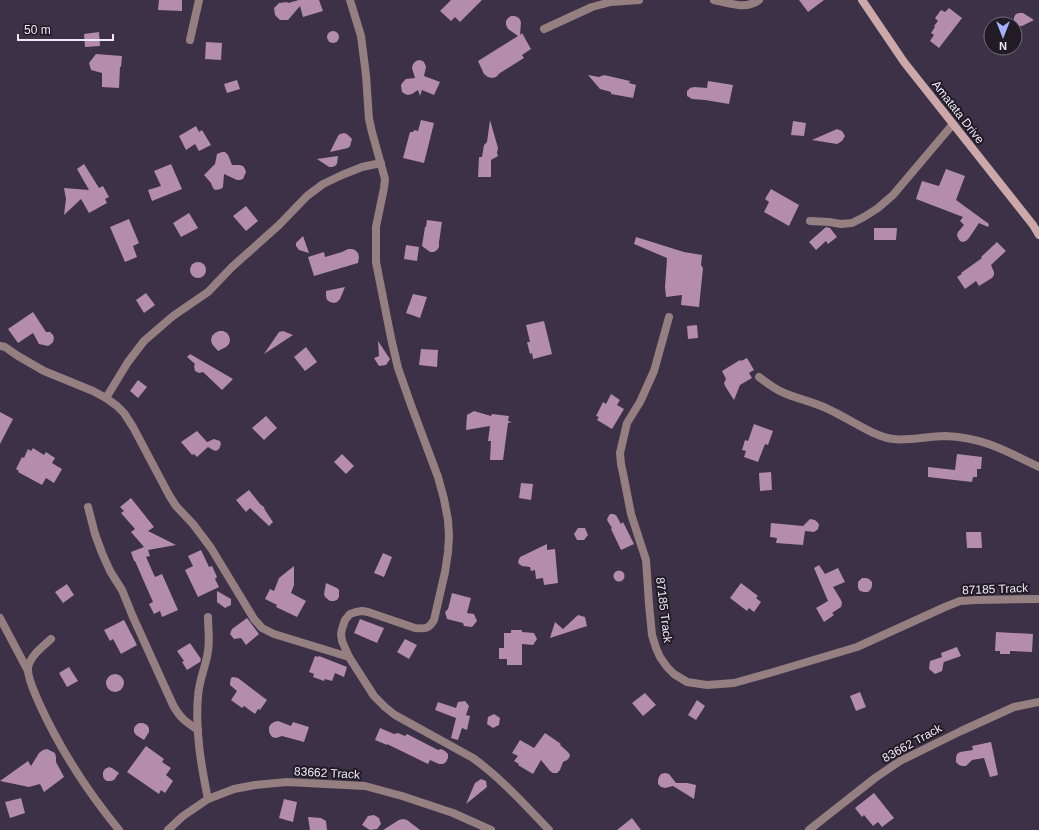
<svg xmlns="http://www.w3.org/2000/svg" width="1039" height="830" font-family="Arial,sans-serif">
<style>
.building{fill:#b38dab}
.lines{fill:none;stroke-linecap:round;stroke-linejoin:round}
.street{stroke:#967f80;stroke-width:8}
.secondary{stroke:#cca8aa;stroke-width:8}
.labels{text-anchor:middle;stroke-width:4;stroke-linejoin:round;paint-order:stroke}
.street-label{font-size:12px;fill:#efe8f7;stroke:#201b25}
</style>
<rect width="100%" height="100%" fill="#3c3147"/>
<g class="building">
<polygon points="159,0 182,0 182,11 158,10"/>
<polygon points="299,0 319,0 323,11 303,17 300,6 288,20 280,20 275,15 274,8 279,3 287,2 288,3"/>
<polygon points="451,0 482,0 460,22 455,17 451,21 440,11"/>
<polygon points="799,0 824,0 808,12"/>
<polygon points="949,8 962,18 939,48 930,41 934,35 931,33 935,27 934,26 938,21 935,18 941,10 945,12"/>
<polygon points="1019,13 1023,13 1034,20 1022,26 1019,26 1016,24 1014,21 1014,17 1016,14"/>
<polygon points="511,16 515,16 519,18 521,22 520,35 522,33 531,49 522,55 524,58 500,73 496,77 492,78 488,77 484,74 478,61 518,36 508,29 506,25 506,21 508,18"/>
<circle cx="333" cy="37" r="6"/>
<polygon points="99,32 100,46 85,47 84,34"/>
<polygon points="206,42 222,43 221,60 205,59"/>
<polygon points="96,54 122,56 121,67 120,67 119,88 102,87 102,73 91,70 89,63"/>
<polygon points="419,60 423,61 425,64 426,67 424,76 440,82 434,95 422,90 420,96 418,90 412,94 408,95 405,94 402,92 401,85 403,82 406,79 415,78 412,68 413,64 416,61"/>
<polygon points="588,75 599,77 604,75 630,81 629,83 636,85 633,98 611,94 611,92 600,89"/>
<polygon points="237,80 240,89 227,93 224,84"/>
<polygon points="708,81 733,85 729,104 705,100 692,99 687,96 687,91 690,88 694,87 707,88"/>
<polygon points="421,120 434,123 424,163 403,158 410,132 413,132 414,130 418,131"/>
<polygon points="490,120 498,148 497,153 498,156 491,160 491,177 478,177 479,157 482,157 484,145 487,142"/>
<polygon points="793,121 806,123 804,136 791,135"/>
<polygon points="196,126 199,132 202,130 211,145 199,151 195,144 186,150 179,136"/>
<polygon points="837,129 842,131 845,136 842,141 837,144 812,140"/>
<polygon points="344,133 347,134 352,139 350,146 348,148 330,152 338,136 340,134"/>
<polygon points="222,152 225,152 228,155 232,165 240,165 243,166 245,169 246,172 243,179 240,180 237,180 224,174 223,187 221,189 215,190 213,188 211,183 204,175 215,164 217,154"/>
<polygon points="338,156 337,164 335,166 332,167 329,167 317,159"/>
<polygon points="84,164 99,188 103,186 109,197 105,199 107,203 89,213 81,199 64,215 66,199 64,188 89,190 77,169"/>
<polygon points="171,164 182,189 152,201 148,190 161,186 154,171"/>
<polygon points="946,169 965,176 956,200 989,224 988,227 979,223 969,238 966,241 963,242 960,241 958,238 957,235 958,232 964,225 960,221 963,217 916,199 922,181 939,186"/>
<polygon points="771,189 799,205 789,226 764,212 769,202 765,199"/>
<polygon points="246,206 258,221 246,231 233,216"/>
<polygon points="189,213 198,228 181,237 173,223"/>
<polygon points="129,219 139,243 133,246 137,257 125,262 110,227"/>
<polygon points="427,220 442,222 439,242 439,247 437,250 434,252 430,252 422,246 425,227 426,227"/>
<polygon points="826,227 830,228 837,237 828,244 826,241 816,250 809,242"/>
<polygon points="874,228 897,228 896,240 874,240"/>
<polygon points="303,236 309,253 299,250 296,246 296,243"/>
<polygon points="636,237 684,252 702,255 701,265 703,268 699,307 681,305 682,295 666,297 665,287 667,258 634,244"/>
<polygon points="997,242 1006,251 991,265 994,272 994,275 992,278 979,286 976,281 965,289 957,277 962,274 961,273 982,258 981,257"/>
<polygon points="406,245 419,247 417,261 404,259"/>
<polygon points="348,249 352,249 355,250 358,253 359,257 358,263 314,276 308,257 324,252 325,257 342,252"/>
<circle cx="198" cy="270" r="8"/>
<polygon points="345,287 340,299 337,302 334,303 330,302 327,300 326,296 326,291"/>
<polygon points="146,293 155,305 144,313 136,300"/>
<polygon points="413,294 427,297 420,318 406,313"/>
<polygon points="33,312 46,332 50,332 53,335 54,338 53,342 51,344 48,346 39,344 33,333 18,343 8,329"/>
<polygon points="544,321 552,354 533,359 532,353 530,354 527,342 530,342 526,325"/>
<polygon points="697,325 698,338 688,339 687,326"/>
<polygon points="219,331 223,331 227,333 229,336 230,340 229,344 226,347 218,351 212,344 211,340 212,336 215,333"/>
<polygon points="283,331 293,335 264,354 279,332"/>
<polygon points="378,341 390,359 386,365 379,366 374,358 379,356"/>
<polygon points="306,347 317,362 305,371 294,357"/>
<polygon points="421,349 438,350 437,367 419,365"/>
<polygon points="190,354 233,379 222,390 203,372 199,373 195,371 194,366 195,364 187,357"/>
<polygon points="747,358 754,370 749,373 752,378 740,385 734,400 725,386 724,383 726,379 722,371 740,360 741,361"/>
<polygon points="138,380 147,387 138,398 130,391"/>
<polygon points="611,394 620,400 617,405 624,409 612,429 597,420 599,417 596,416 603,402 606,404"/>
<polygon points="474,411 491,416 492,414 509,416 508,421 512,422 508,423 503,460 490,460 491,441 488,441 490,426 466,430 467,415"/>
<polygon points="0,412 13,419 0,444"/>
<polygon points="266,416 277,428 264,440 252,428"/>
<polygon points="754,424 773,431 768,445 765,444 758,462 744,457 746,451 742,450 745,440 748,441"/>
<polygon points="197,431 207,442 214,439 220,441 221,444 219,449 216,451 213,450 208,447 197,457 194,454 192,455 181,442"/>
<polygon points="33,448 44,455 46,452 55,458 52,463 62,469 54,483 46,478 42,485 18,472 19,471 16,469 22,457 24,458 28,449 31,451"/>
<polygon points="342,454 354,466 346,474 334,462"/>
<polygon points="957,454 982,457 981,469 977,469 977,477 973,477 972,482 928,477 928,467 955,470"/>
<polygon points="771,472 772,490 760,491 759,473"/>
<polygon points="521,483 533,484 531,500 519,498"/>
<polygon points="249,490 260,504 264,507 265,510 273,522 269,526 250,508 246,512 236,500"/>
<polygon points="131,498 154,527 148,531 176,545 148,550 150,556 146,557 155,577 162,574 178,610 162,617 160,611 154,614 149,604 153,602 135,561 134,561 131,552 144,547 131,532 135,529 121,513 124,511 120,507"/>
<polygon points="610,514 613,514 616,515 621,524 623,522 634,544 621,550 611,529 612,528 607,520 608,517"/>
<polygon points="810,519 815,520 819,524 818,529 814,532 805,531 803,545 776,543 777,538 770,537 771,523 803,526"/>
<polygon points="578,528 585,528 588,535 584,540 577,540 574,534"/>
<polygon points="966,532 981,532 982,548 967,548"/>
<polygon points="547,544 547,550 555,549 558,583 544,585 543,578 536,579 535,570 531,571 530,567 522,566 519,564 518,562 520,557"/>
<polygon points="201,550 209,567 212,566 217,577 215,579 219,587 198,597 185,570 193,566 188,556"/>
<polygon points="383,553 392,557 384,577 374,573"/>
<polygon points="819,565 825,574 838,568 845,582 833,587 841,600 842,603 841,607 832,613 834,615 824,622 816,608 828,601 814,568"/>
<polygon points="294,566 294,585 291,593 306,601 297,617 276,607 277,605 265,599 270,589 274,591 279,578"/>
<circle cx="619" cy="576" r="5.5"/>
<polygon points="862,578 866,578 869,579 872,582 872,586 871,589 868,592 864,592 860,591 858,588 858,582"/>
<polygon points="326,583 337,588 339,590 339,597 337,600 334,601 330,601 325,597 324,594"/>
<polygon points="741,583 758,596 756,598 761,602 754,612 749,608 747,611 730,598"/>
<polygon points="67,584 74,595 63,603 55,592"/>
<polygon points="217,591 231,599 231,605 225,608 217,602"/>
<polygon points="452,593 471,598 467,613 474,614 477,621 472,627 464,626 463,623 447,619 445,612 448,609"/>
<polygon points="578,615 585,617 587,626 550,638 555,622 563,629"/>
<polygon points="247,618 259,634 246,645 241,638 234,639 230,634 232,629"/>
<polygon points="360,619 384,628 377,643 354,633"/>
<polygon points="124,620 137,645 121,654 113,639 110,641 104,630"/>
<polygon points="511,630 522,630 522,632 534,633 537,639 533,645 522,644 522,665 507,665 507,659 499,659 499,648 504,648 504,633 511,633"/>
<polygon points="996,632 1033,634 1032,652 1010,651 1010,654 1000,654 1000,651 995,651"/>
<polygon points="405,639 417,645 409,659 397,652"/>
<polygon points="190,643 201,659 200,662 187,670 182,662 184,661 177,651"/>
<polygon points="957,647 961,656 944,662 944,661 942,671 935,674 929,669 930,661 942,657 941,653"/>
<polygon points="315,656 318,657 319,656 347,667 344,677 335,673 332,681 325,679 324,681 313,677 314,674 309,672"/>
<polygon points="69,667 78,681 67,687 59,673"/>
<circle cx="115" cy="683" r="9"/>
<polygon points="233,677 238,678 267,700 260,710 258,709 255,714 244,706 242,708 231,700 237,691 230,685 230,683 231,678"/>
<polygon points="860,692 866,707 856,711 850,696"/>
<polygon points="645,693 656,705 643,716 632,703"/>
<polygon points="697,700 705,706 696,720 688,715"/>
<polygon points="465,701 469,706 466,715 470,716 467,730 462,728 458,740 451,738 456,718 435,710 438,702 456,708 458,702"/>
<polygon points="494,714 500,718 499,725 493,728 487,724 488,717"/>
<polygon points="278,721 291,726 293,722 309,727 304,742 282,736 276,738 272,737 270,734 269,731 269,727 271,724 274,722"/>
<polygon points="139,723 143,723 147,725 149,728 149,732 144,740 136,735 134,732 134,728 136,725"/>
<polygon points="380,728 394,734 398,733 405,736 407,734 438,750 441,749 445,751 448,754 448,758 446,762 443,764 439,764 430,760 428,764 387,744 387,745 375,740"/>
<polygon points="545,733 561,744 560,745 568,752 570,755 569,758 567,760 563,762 560,770 557,773 553,773 550,771 541,760 533,774 518,765 519,764 514,761 518,756 512,753 520,740 534,748"/>
<polygon points="991,742 998,775 990,777 984,758 972,760 966,766 962,766 959,765 956,762 956,758 957,754 960,752 973,750 972,746"/>
<polygon points="146,746 164,759 162,762 171,768 166,775 173,781 165,793 161,790 159,794 127,772"/>
<polygon points="47,749 55,753 56,757 56,762 64,777 44,792 40,784 29,787 0,781 28,761 31,766 39,753 43,750"/>
<polygon points="109,767 112,768 119,773 114,780 111,781 107,781 104,779 103,776 103,772 105,769"/>
<polygon points="665,773 669,774 676,783 687,783 696,785 694,799 673,786 665,788 661,787 658,784 658,780 659,777 661,774"/>
<polygon points="481,779 486,781 487,787 466,804 475,783"/>
<polygon points="874,793 894,818 882,827 878,822 873,826 864,815 862,817 855,808"/>
<polygon points="21,798 25,813 10,818 5,802"/>
<polygon points="284,799 297,802 293,822 279,818"/>
<polygon points="374,815 379,818 381,824 377,829 370,830 362,825 368,816"/>
<polygon points="308,817 321,818 326,821 327,830 310,830"/>
<polygon points="632,818 641,830 617,830"/>
<polygon points="403,819 407,820 420,830 383,830 399,820"/>
</g>
<g class="lines">
<g class="street">
<path d="M350 0 361 36 366 75 369 119 372 132 385 179 384 188 376 227V262L391 338 398 368 411 405 438 477 444 499 448 520 449 536 448 552 445 572 434 620C429 629 425 629 415 628L368 612 362 611 356 612 350 614 345 620 342 629 341 634 342 641 349 657 374 696 385 707 395 715 473 758C501 778 525 805 549 830"/>
<path d="M714 0C728 3 746 10 759 0"/>
<polyline points="544,29 592,7 611,2 639,0"/>
<polyline points="190,40 199,0"/>
<polyline points="810,221 829,222 841,224 852,223 864,217 878,208 893,195 953,124"/>
<polyline points="669,317 654,371 640,402 627,423 620,453 621,464 624,478 631,514 646,560 649,604 652,635 656,648 660,657 667,667 674,674 687,682 707,685 734,683 770,673 857,647 945,607 960,601 976,600 1039,599"/>
<polyline points="0,346 5,347 18,356 44,371 93,391 106,398 117,406 124,413 133,427 169,495 176,506 193,524 211,548 254,619 262,628 274,634 349,657"/>
<path d="M759 377C766 382 773 388 782 392 797 399 815 402 830 410 848 418 874 437 893 439 910 441 928 436 945 436 982 437 1006 451 1039 467"/>
<polyline points="106,398 128,362 144,341 173,316 208,292 232,267 279,225 307,196 323,184 342,175 362,167 381,163"/>
<path d="M88 507 95 534 102 553 110 571 122 590 133 617 173 705C180 718 186 722 198 730"/>
<polyline points="0,618 28,671"/>
<path d="M51 639C42 647 30 656 28 668 27 678 35 693 39 703 60 749 87 791 119 830"/>
<path d="M208 799C201 765 195 730 198 696 199 680 206 666 208 651 210 640 208 628 208 617"/>
<polyline points="168,830 183,816 208,799 234,789 255,785 287,782 365,786 402,796 453,813 491,830"/>
<polyline points="809,830 875,778 900,761 961,731 1014,707 1039,702"/>
</g>
<polyline class="secondary" points="862,0 904,62 1033,225 1039,235"/>
</g>
<g class="labels">
<g class="street-label">
<text transform="translate(958 112) rotate(52)" y="4">Amatata Drive</text>
<text transform="translate(995 589) rotate(-2)" y="4">87185 Track</text>
<text transform="translate(664 610) rotate(83)" y="4">87185 Track</text>
<text transform="translate(912 743) rotate(-29)" y="4">83662 Track</text>
<text transform="translate(327 773) rotate(3)" y="4">83662 Track</text>
</g>
</g>
<g transform="translate(1003 36) rotate(180)"><circle r="19" fill="#201b25" stroke="#736d79"/>
<path d="M0-3L7 15L0 10L-7 15Z" fill="#a6b1fc"/>
<text y="-6" font-size="11" font-weight="bold" text-anchor="middle" fill="#efe8f7">N</text>
</g>
<path d="M18 34v6h95v-6" fill="none" stroke="#efe8f7" stroke-width="2"/>
<text x="24" y="34" font-size="12" fill="#efe8f7" stroke="#201b25" stroke-width="3" paint-order="stroke">50 m</text>
</svg>
